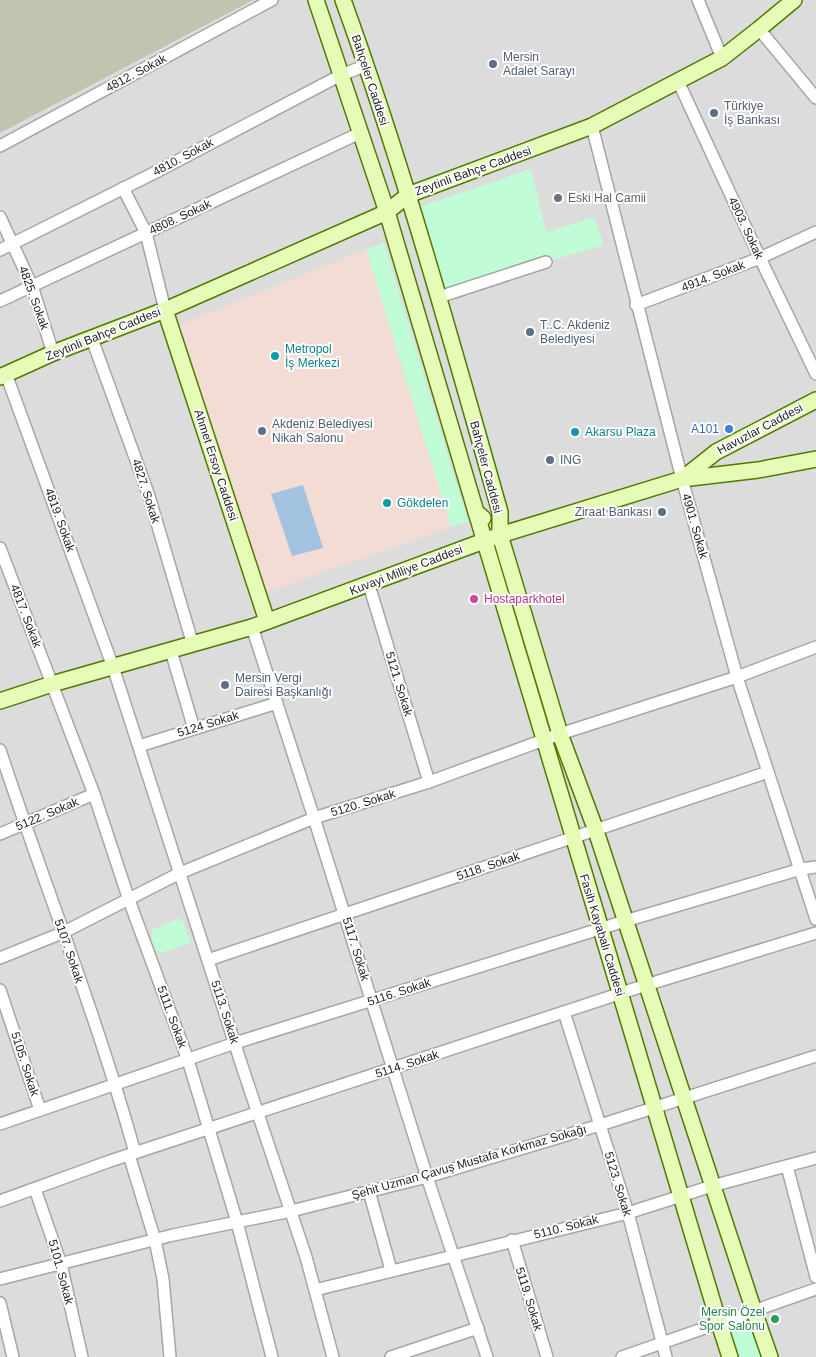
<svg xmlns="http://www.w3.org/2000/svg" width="816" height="1357" font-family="Helvetica,sans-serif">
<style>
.residential{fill:#dddcdc}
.commercial{fill:#f2dcd3}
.construction{fill:#bfc5af}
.park{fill:#c0fcd5}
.water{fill:#a3c2e0}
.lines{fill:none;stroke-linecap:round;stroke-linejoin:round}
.street-casing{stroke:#a6a6a6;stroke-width:14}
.secondary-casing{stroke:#4d7b00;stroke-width:18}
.street{stroke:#fff;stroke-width:11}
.secondary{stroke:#e6fcb6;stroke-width:15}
.service-dot{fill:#5c6f8a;stroke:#fff;stroke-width:2}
.worship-dot{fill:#6b7280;stroke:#fff;stroke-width:2}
.culture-dot{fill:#0f9aa8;stroke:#fff;stroke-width:2}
.shop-dot{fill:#3f7fe0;stroke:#fff;stroke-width:2}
.hotel-dot{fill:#d1479c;stroke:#fff;stroke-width:2}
.leisure-dot{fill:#2e9e5b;stroke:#fff;stroke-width:2}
.labels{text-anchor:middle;stroke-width:4;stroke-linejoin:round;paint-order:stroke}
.service-label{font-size:12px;fill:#4e5e75;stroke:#fff;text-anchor:start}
.street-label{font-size:12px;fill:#1f1f1f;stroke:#fff}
.worship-label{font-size:12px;fill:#5b616d;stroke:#fff;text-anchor:start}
.culture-label{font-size:12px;fill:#0d838f;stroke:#fff;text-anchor:start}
.shop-label{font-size:12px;fill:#366cbe;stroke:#fff;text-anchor:end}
.hotel-label{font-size:12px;fill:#b23c85;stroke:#fff;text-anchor:start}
.leisure-label{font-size:12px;fill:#27864d;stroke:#fff;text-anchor:end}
</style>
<rect width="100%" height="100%" fill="#f0efe4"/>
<rect class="residential" x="0" y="0" width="816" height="1357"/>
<polygon class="commercial" points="366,249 451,527 267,592 177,326"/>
<polygon class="construction" points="0,0 253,0 0,133"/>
<g class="park">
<polygon points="531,169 546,232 594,217 604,245 442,292 419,207"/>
<polygon points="384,243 468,522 451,527 366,249"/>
<polygon points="180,918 183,921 190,941 189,943 162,953 156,951 151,935 152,930"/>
<polygon points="752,1322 765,1357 735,1357 726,1331"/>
</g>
<polygon class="water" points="303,485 323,548 292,556 271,494"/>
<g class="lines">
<g class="street-casing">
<g id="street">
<polyline points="698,0 722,58"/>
<polyline points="759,29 816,98"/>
<polyline points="678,81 760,258 816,374"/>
<polyline points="592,126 682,479 737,677 816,919"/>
<polyline points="0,146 272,0"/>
<polyline points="123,188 146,233 165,310"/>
<polyline points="0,217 32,286 53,353"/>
<polyline points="0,250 156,172 341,75 367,65"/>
<polyline points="439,297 546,262"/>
<polyline points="0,301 360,133"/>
<polyline points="636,305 760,258 816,232"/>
<polyline points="92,339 149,496 193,645"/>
<polyline points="6,374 113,667 242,1066 306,1257 333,1357"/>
<polyline points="0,548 94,794 129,900 188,1060 237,1222 272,1357"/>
<polyline points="369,585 429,782"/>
<polyline points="252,627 314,818 427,1177 487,1357"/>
<polyline points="171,651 194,729"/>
<polyline points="139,746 277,703"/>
<path d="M0 750C44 884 97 1016 135 1153"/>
<polyline points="0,834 94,794"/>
<polyline points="0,958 62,933 180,873 314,818 429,782 560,734 737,677 816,647"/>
<path d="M208 960C395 899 581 833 768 772"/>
<polyline points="0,990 40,1110"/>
<polyline points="564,1012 628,1213 666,1357"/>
<polyline points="0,1124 235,1043 625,921 801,869 816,867"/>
<polyline points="129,1155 155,1240 163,1279 170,1357"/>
<polyline points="787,1166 816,1277"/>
<polyline points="35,1189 61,1264 82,1357"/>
<polyline points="369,1191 391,1270"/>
<polyline points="0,1201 110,1161 646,985 816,933"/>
<polyline points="512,1240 547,1357"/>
<polyline points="0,1279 173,1235 291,1211 427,1177 600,1125 816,1056"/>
<polyline points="315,1290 628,1213 712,1186 816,1158"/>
<polyline points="0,1303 13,1357"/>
<polyline points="391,1357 478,1328"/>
<polyline points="622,1357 816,1289"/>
</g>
</g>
<g class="secondary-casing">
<g id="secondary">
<polyline points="316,0 387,212 476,512 483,518"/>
<path d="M343 0C404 168 451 340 500 512V535L560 734 595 828 754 1311 770 1357"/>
<polyline points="165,310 267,621"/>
<polyline points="0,377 53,353 165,310 387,212 408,195 592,126 722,58 759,29 794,0"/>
<polyline points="682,479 716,452 816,400"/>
<polyline points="476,512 719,1323 730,1357"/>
<polyline points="0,701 52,684 252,627 500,535 682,479 758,470 816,459"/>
</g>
</g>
<use href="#street" class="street"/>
<use href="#secondary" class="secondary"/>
</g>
<g class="service-dot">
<circle cx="493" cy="64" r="5"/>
<circle cx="714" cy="113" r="5"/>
<circle cx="530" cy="332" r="5"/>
<circle cx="262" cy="431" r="5"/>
<circle cx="550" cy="460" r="5"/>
<circle cx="662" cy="512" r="5"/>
<circle cx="225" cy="685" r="5"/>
</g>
<circle class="worship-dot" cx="558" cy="198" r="5"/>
<g class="culture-dot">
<circle cx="275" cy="356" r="5"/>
<circle cx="575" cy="432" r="5"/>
<circle cx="387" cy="503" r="5"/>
</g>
<circle class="shop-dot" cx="729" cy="429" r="5"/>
<circle class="hotel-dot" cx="474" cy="599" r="5"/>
<circle class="leisure-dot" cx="775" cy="1319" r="5"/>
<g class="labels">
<g class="service-label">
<text x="503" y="61">Mersin<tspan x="503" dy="14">Adalet Sarayı</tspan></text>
<text x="724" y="110">Türkiye<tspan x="724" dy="14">İş Bankası</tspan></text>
<text x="540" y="329">T..C. Akdeniz<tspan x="540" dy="14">Belediyesi</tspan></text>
<text x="272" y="428">Akdeniz Belediyesi<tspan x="272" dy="14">Nikah Salonu</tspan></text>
<text x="560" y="464">ING</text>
<text x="652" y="516" text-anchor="end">Ziraat Bankası</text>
<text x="235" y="682">Mersin Vergi<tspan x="235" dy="14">Dairesi Başkanlığı</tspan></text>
</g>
<g class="street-label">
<text transform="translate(136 73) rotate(-28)" y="4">4812. Sokak</text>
<text transform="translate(370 80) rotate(72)" y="4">Bahçeler Caddesi</text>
<text transform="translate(183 157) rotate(-28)" y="4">4810. Sokak</text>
<text transform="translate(473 171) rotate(-20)" y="4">Zeytinli Bahçe Caddesi</text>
<text transform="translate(180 217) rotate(-25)" y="4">4808. Sokak</text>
<text transform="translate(746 228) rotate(65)" y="4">4903. Sokak</text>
<text transform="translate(713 276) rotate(-21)" y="4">4914. Sokak</text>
<text transform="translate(34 298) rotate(70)" y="4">4825. Sokak</text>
<text transform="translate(103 334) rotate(-22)" y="4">Zeytinli Bahçe Caddesi</text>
<text transform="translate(760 429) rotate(-28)" y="4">Havuzlar Caddesi</text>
<text transform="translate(216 465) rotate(72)" y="4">Ahmet Ersoy Caddesi</text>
<text transform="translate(486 467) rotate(75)" y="4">Bahçeler Caddesi</text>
<text transform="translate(146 491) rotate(72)" y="4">4827. Sokak</text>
<text transform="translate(60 520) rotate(70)" y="4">4819. Sokak</text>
<text transform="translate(695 526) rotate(74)" y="4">4901. Sokak</text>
<text transform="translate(406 570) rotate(-21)" y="4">Kuvayi Milliye Caddesi</text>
<text transform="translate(26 616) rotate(69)" y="4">4817. Sokak</text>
<text transform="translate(399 684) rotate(73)" y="4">5121. Sokak</text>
<text transform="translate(208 724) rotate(-17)" y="4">5124 Sokak</text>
<text transform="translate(363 803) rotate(-17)" y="4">5120. Sokak</text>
<text transform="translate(47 814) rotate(-23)" y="4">5122. Sokak</text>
<text transform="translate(488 866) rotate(-19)" y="4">5118. Sokak</text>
<text transform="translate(602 935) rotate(73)" y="4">Fasih Kayabalı Caddesi</text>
<text transform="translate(356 949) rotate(73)" y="4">5117. Sokak</text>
<text transform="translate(69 951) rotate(71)" y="4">5107. Sokak</text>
<text transform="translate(399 992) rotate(-18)" y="4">5116. Sokak</text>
<text transform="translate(225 1012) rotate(72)" y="4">5113. Sokak</text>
<text transform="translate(172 1017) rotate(70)" y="4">5111. Sokak</text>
<text transform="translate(25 1064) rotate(72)" y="4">5105. Sokak</text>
<text transform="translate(407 1064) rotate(-18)" y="4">5114. Sokak</text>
<text transform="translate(469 1162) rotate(-16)" y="4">Şehit Uzman Çavuş Mustafa Korkmaz Sokağı</text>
<text transform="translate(618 1184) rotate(73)" y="4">5123. Sokak</text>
<text transform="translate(566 1227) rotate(-14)" y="4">5110. Sokak</text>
<text transform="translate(61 1272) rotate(75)" y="4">5101. Sokak</text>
<text transform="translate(529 1299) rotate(73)" y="4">5119. Sokak</text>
</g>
<g class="worship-label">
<text x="568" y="202">Eski Hal Camii</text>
</g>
<g class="culture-label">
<text x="285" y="353">Metropol<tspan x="285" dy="14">İş Merkezi</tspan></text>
<text x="585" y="436">Akarsu Plaza</text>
<text x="397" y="507">Gökdelen</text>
</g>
<g class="shop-label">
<text x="719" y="433">A101</text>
</g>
<g class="hotel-label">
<text x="484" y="603">Hostaparkhotel</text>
</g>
<g class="leisure-label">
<text x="765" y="1316">Mersin Özel<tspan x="765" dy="14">Spor Salonu</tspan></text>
</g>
</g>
</svg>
